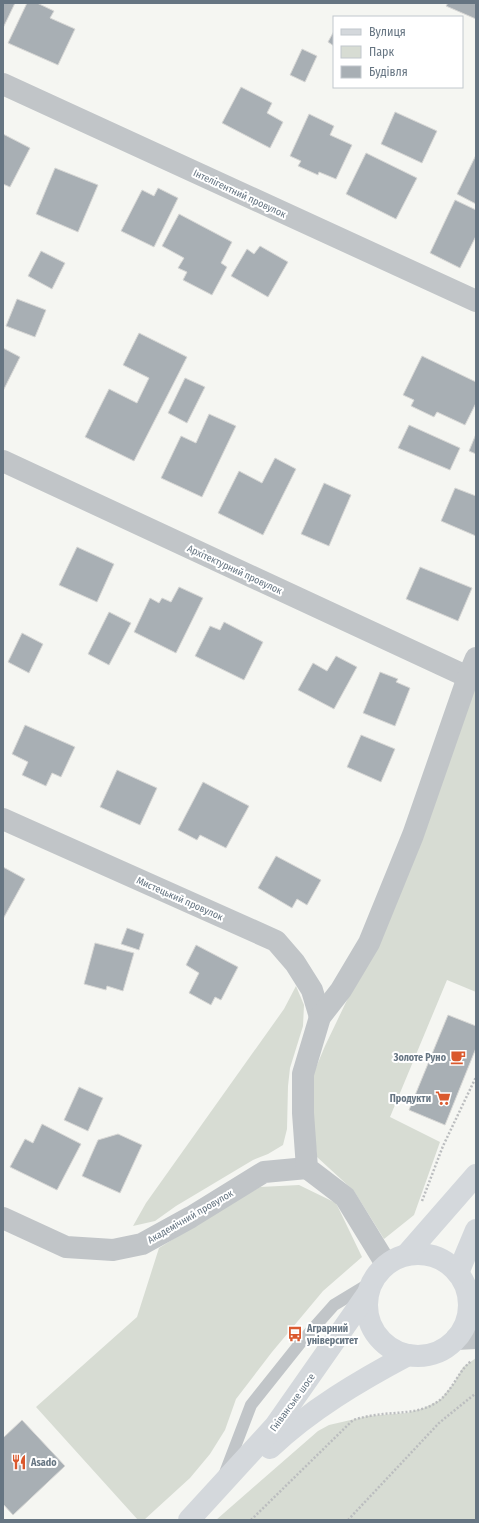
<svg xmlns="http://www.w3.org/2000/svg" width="479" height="1523" font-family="'Fira Sans Condensed',sans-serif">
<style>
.green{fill:#d7dcd3}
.building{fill:#a8afb4;stroke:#d7d7d5}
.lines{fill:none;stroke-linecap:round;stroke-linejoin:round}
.path{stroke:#bbbdbf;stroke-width:2.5;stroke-dasharray:2 2;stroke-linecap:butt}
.lane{stroke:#c1c5c8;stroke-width:12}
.street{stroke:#c1c5c8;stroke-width:22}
.secondary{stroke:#d4d8dc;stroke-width:22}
.labels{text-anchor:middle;stroke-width:4;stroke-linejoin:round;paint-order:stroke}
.street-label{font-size:10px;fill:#667582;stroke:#fff}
.poi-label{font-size:10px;font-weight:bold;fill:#667582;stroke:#fff;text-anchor:end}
</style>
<rect width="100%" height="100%" fill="#f5f6f2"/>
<g class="green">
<polygon points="476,683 476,992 447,980 390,1117 440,1142 414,1215 384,1239 354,1191 317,1157 309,1084 325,1046 348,998"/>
<polygon points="296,986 304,1005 303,1026 290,1068 288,1086 287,1129 283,1145 268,1154 253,1160 176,1206 155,1221 133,1226 146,1203 284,1009"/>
<polygon points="299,1185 336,1203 362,1257 323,1291 272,1352 236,1399 225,1430 210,1454 190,1478 144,1520 138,1520 36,1407 137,1317 159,1248 228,1205 260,1187"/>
<polygon points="476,1358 476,1520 216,1520 318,1431 329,1425 368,1416 407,1413 424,1408 440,1400 454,1383 463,1367"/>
</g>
<g class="building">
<polygon points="3,3 15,3 3,28"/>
<polygon points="27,3 37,3 54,11 50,18 75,29 58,65 8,43"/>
<polygon points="448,3 476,3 476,19 446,6"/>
<polygon points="334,31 334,46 328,42"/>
<polygon points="302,49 317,56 305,82 290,75"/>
<polygon points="241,87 272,103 267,113 283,122 270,148 222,123"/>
<polygon points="395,112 437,131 422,163 381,144"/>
<polygon points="309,114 334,126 330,135 352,145 336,179 319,172 318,175 298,166 301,161 290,156"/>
<polygon points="3,134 30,148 10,187 3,184"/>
<polygon points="366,153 417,178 396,219 346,194"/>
<polygon points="476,155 476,204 457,194"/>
<polygon points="55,168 98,185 78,232 36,214"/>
<polygon points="158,188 178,198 154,247 121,231 142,190 154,196"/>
<polygon points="455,200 476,210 476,236 460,268 430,253"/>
<polygon points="179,214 232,242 221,263 227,267 212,295 183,280 187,272 178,268 184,258 162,246"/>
<polygon points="260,246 288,262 268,297 231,276 247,249 254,254"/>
<polygon points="41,251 65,263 52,289 28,276"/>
<polygon points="17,299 46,310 35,337 6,326"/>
<polygon points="139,333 187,357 134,461 85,437 109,389 137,403 149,378 123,365"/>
<polygon points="3,348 20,357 3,391"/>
<polygon points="422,356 476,382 476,403 465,425 437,412 434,417 411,406 414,400 403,395"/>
<polygon points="185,378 205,387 187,423 168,413"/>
<polygon points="209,414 236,426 202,497 161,478 181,436 196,443"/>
<polygon points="409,425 460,448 450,470 398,448"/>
<polygon points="476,434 476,454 469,451"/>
<polygon points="275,458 296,469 263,535 218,513 239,471 262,483"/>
<polygon points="324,483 351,495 329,546 301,534"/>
<polygon points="455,488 476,496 476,536 441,521"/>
<polygon points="77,547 114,564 97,602 59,585"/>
<polygon points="420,567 472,588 458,621 406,599"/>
<polygon points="179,587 203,598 176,653 134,632 150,598 159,603 162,598 171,602"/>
<polygon points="109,612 131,623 109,665 88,654"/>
<polygon points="224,622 263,642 244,680 195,656 210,626 220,630"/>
<polygon points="22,633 43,644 29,673 8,662"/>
<polygon points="336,656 357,667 334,709 298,690 313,663 327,671"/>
<polygon points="380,672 398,679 396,682 410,688 395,726 363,713"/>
<polygon points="25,725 75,747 61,777 52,773 46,786 22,775 28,762 12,754"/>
<polygon points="361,735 395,749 381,782 347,767"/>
<polygon points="117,770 157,788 140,825 100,807"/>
<polygon points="203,782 249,806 226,848 200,835 197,840 178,830"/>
<polygon points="276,856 321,880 307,905 297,899 292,908 258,888"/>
<polygon points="3,867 25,879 3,919"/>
<polygon points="127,928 144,934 139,950 121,944"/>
<polygon points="95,943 134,953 123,991 107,986 106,990 84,984"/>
<polygon points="196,945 238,967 221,1000 215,997 211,1005 189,993 199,973 186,965"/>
<polygon points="448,1015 476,1026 476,1048 445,1125 409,1110"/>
<polygon points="79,1087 103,1098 88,1131 64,1120"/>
<polygon points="42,1124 81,1144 57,1190 10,1167 25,1139 33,1143"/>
<polygon points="118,1134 142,1145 120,1193 82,1176 98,1140"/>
<polygon points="22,1420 65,1466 13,1515 3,1504 3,1438"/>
</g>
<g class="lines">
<g class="path">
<polyline points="422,1201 443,1146 476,1077"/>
<path d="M251 1520 353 1420C363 1417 373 1415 383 1414 403 1412 423 1413 440 1400 453 1389 458 1372 471 1361"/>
<polyline points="348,1520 439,1423 476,1393"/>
</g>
<polyline class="lane" points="225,1473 251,1405 302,1341 334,1305 372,1282"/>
<g class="street">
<polyline points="3,84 476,301"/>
<polyline points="3,461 468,677"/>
<polyline points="3,819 276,941 295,963 312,990 320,1017"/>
<polyline points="3,1218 66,1247 113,1250 142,1244 191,1217 264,1172 307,1168"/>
<polyline points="386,1264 345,1197 307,1168 303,1113 303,1074 320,1017 341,990 369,943 413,835 468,677 476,658"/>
<polyline points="469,1298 476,1302"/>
<polyline points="456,1339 476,1338"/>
</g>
<g class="secondary">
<circle cx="418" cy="1305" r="51"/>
<polyline points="407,1254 476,1175"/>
<polyline points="458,1273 476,1230"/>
<path d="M270 1448C310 1410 359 1381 408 1355"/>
<polyline points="189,1520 275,1426 368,1293"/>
</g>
</g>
<defs>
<g id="cafe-bare" transform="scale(1.2)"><path d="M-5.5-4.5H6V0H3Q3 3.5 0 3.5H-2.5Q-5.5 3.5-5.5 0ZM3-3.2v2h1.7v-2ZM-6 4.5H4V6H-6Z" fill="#da592e" stroke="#fff" stroke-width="2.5" paint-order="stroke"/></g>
<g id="supermarket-bare" transform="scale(1.2)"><path d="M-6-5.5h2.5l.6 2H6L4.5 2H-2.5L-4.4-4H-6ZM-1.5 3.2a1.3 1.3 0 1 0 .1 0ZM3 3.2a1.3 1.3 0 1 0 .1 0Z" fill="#da592e" stroke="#fff" stroke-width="2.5" paint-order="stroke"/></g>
<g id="bus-bare" transform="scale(1.2)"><path d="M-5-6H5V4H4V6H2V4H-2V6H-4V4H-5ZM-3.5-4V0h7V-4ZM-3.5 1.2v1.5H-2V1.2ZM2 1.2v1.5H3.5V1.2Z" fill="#da592e" stroke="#fff" stroke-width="2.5" paint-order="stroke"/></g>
<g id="restaurant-bare" transform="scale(1.2)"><path d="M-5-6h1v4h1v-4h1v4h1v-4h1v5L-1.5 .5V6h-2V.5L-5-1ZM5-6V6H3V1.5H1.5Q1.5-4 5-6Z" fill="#da592e" stroke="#fff" stroke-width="2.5" paint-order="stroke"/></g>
</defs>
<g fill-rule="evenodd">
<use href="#cafe-bare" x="458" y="1057"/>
<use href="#supermarket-bare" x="443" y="1098"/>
<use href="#bus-bare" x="295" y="1334"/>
<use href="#restaurant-bare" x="19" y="1462"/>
</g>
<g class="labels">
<g class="street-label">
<text transform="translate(240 193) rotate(25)" y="4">Інтелігентний провулок</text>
<text transform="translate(235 569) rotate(25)" y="4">Архітектурний провулок</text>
<text transform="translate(180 898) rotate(24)" y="4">Мистецький провулок</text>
<text transform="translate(190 1216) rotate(-30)" y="4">Академічний провулок</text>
<text transform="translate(292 1402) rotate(-54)" y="4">Гніванське шосе</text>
</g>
<g class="poi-label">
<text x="446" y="1061">Золоте Руно</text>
<text x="431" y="1102">Продукти</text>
<text x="307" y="1332" text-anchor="start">Аграрний<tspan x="307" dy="12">університет</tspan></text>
<text x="31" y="1466" text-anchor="start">Asado</text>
</g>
</g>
<rect width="479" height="1523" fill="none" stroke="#667582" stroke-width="8"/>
<rect x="333" y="16" width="130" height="72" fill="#ffffff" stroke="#c2c8cd"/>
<rect x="341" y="29" width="20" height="6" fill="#d4d8dc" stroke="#c2c8cd"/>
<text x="369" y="36" font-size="12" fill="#667582">Вулиця</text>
<rect x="341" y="46" width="20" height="12" fill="#d7dcd3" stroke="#c2c8cd"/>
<text x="369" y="56" font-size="12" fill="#667582">Парк</text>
<rect x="341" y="66" width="20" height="12" fill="#a8afb4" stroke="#c2c8cd"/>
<text x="369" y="76" font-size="12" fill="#667582">Будівля</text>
</svg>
